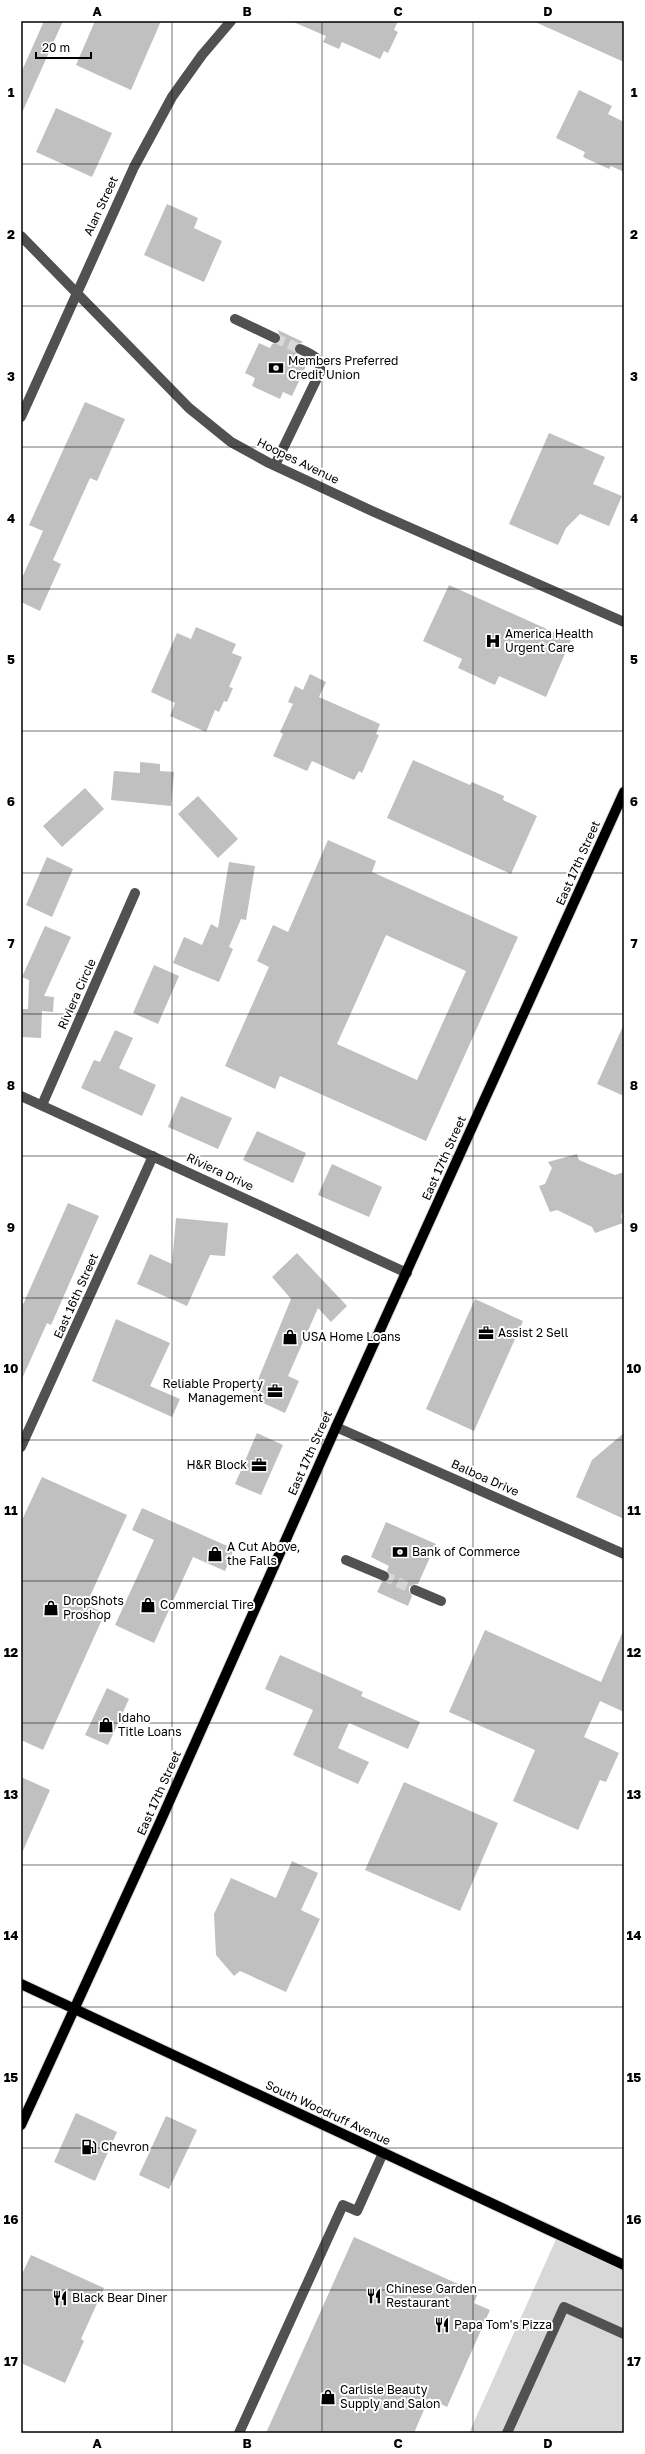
<svg xmlns="http://www.w3.org/2000/svg" width="645" height="2454" font-family="'Golos Text',sans-serif">
<style>
.green{fill:#d8d8d8}
.building{fill:#c0c0c0;fill-rule:evenodd}
.lines{fill:none;stroke-linecap:round;stroke-linejoin:round}
.minor-tunnel{stroke:#d9d9d9;stroke-width:10;stroke-dasharray:10 5;stroke-linecap:butt}
.major-casing{stroke:#dbdbdb;stroke-width:12}
.minor{stroke:#515151;stroke-width:10}
.major{stroke:#000;stroke-width:10}
.grid{fill:none;stroke:#000;stroke-width:1;stroke-opacity:0.55}
.labels{text-anchor:middle;stroke-width:4;stroke-linejoin:round;paint-order:stroke}
.street-label{font-size:12px;fill:#000;stroke:#fff}
.poi-label{font-size:12px;fill:#000;stroke:#fff;text-anchor:start}
.neatline{fill:none;stroke:#000;stroke-width:1.5}
.grid-label{font-size:13px;text-anchor:middle;font-weight:bold;fill:#000}
</style>
<rect width="100%" height="100%" fill="#fff"/>
<polygon class="green" points="558,2235 624,2266 624,2433 469,2433"/>
<g class="building">
<polygon points="44,21 63,21 21,115 21,73"/>
<polygon points="95,21 161,21 131,90 76,65"/>
<polygon points="291,21 398,21 394,30 398,32 388,53 384,51 380,59 342,42 339,49 323,42 326,36"/>
<polygon points="533,21 624,21 624,62"/>
<polygon points="579,90 612,106 608,114 624,122 624,172 611,166 609,169 583,157 585,152 556,138"/>
<polygon points="56,108 112,133 92,177 36,152"/>
<polygon points="167,204 198,218 194,228 222,241 204,282 144,255"/>
<polygon points="278,330 303,342 294,347 297,355 295,359 307,364 292,396 283,392 280,399 252,386 255,378 245,373 259,343 270,348 272,344 281,341"/>
<polygon points="85,402 125,419 97,481 90,478 53,560 61,564 40,611 21,602 21,580 43,531 29,525"/>
<polygon points="549,433 605,457 593,484 622,496 609,526 580,514 566,528 558,545 509,524"/>
<polygon points="449,585 571,640 546,697 499,676 495,685 458,668 462,659 423,641"/>
<polygon points="196,627 236,644 232,653 242,657 229,687 233,688 227,702 224,701 219,712 215,710 206,732 170,716 175,703 151,692 177,633 191,639"/>
<polygon points="310,674 326,682 319,697 380,724 376,734 379,735 362,773 359,771 354,780 312,761 307,771 273,756 283,734 280,732 293,704 288,702 295,686 303,690"/>
<polygon points="413,760 470,785 472,782 504,796 503,800 537,816 511,874 387,818"/>
<polygon points="140,762 160,764 160,771 174,772 171,806 111,800 114,771 140,773"/>
<polygon points="85,788 104,809 62,847 43,826"/>
<polygon points="198,796 238,839 218,858 178,814"/>
<path d="M328 840 376 861 372 872 518 937 426 1141 280 1076 275 1089 225 1066 269 967 257 961 273 925 288 932ZM386 935 466 971 417 1080 337 1044Z"/>
<polygon points="47,857 73,869 52,917 26,905"/>
<polygon points="229,862 255,866 246,920 241,919 229,947 233,949 219,982 173,963 184,937 202,945 211,924 218,928"/>
<polygon points="45,926 71,937 44,996 54,997 53,1012 42,1011 41,1038 21,1037 21,1009 28,1009 29,980 22,977"/>
<polygon points="154,965 179,976 158,1024 133,1013"/>
<polygon points="624,1024 624,1096 597,1084"/>
<polygon points="115,1030 133,1038 119,1068 156,1085 142,1116 81,1088 94,1060 100,1062"/>
<polygon points="181,1096 232,1118 218,1149 168,1127"/>
<polygon points="257,1131 306,1153 293,1183 243,1160"/>
<polygon points="577,1154 579,1160 615,1175 624,1172 624,1209 621,1216 623,1223 595,1233 592,1227 557,1210 550,1212 539,1186 545,1184 552,1168 548,1162"/>
<polygon points="332,1164 382,1187 369,1217 318,1195"/>
<polygon points="68,1203 99,1216 51,1325 47,1323 21,1381 21,1309"/>
<polygon points="176,1218 228,1223 225,1256 210,1255 187,1306 137,1284 150,1254 172,1264"/>
<polygon points="297,1253 347,1306 331,1322 318,1308 288,1376 299,1381 285,1413 261,1402 264,1396 253,1392 291,1299 272,1277"/>
<polygon points="475,1299 523,1321 474,1431 426,1409"/>
<polygon points="116,1319 170,1343 150,1386 180,1399 172,1417 92,1381"/>
<polygon points="257,1433 283,1445 261,1495 235,1484"/>
<polygon points="624,1433 624,1519 576,1497 592,1460"/>
<polygon points="42,1477 127,1515 86,1605 105,1613 43,1750 21,1740 21,1522"/>
<polygon points="142,1508 234,1549 225,1571 193,1557 154,1643 115,1625 154,1540 132,1530"/>
<polygon points="386,1522 436,1544 418,1584 414,1584 409,1587 409,1591 412,1596 408,1606 377,1592 382,1582 390,1579 390,1575 387,1570 389,1566 371,1557"/>
<polygon points="624,1629 624,1712 600,1701 584,1737 619,1753 606,1782 600,1780 578,1830 513,1801 535,1750 449,1712 485,1630 601,1682"/>
<polygon points="280,1655 363,1692 361,1696 420,1722 408,1749 349,1723 338,1748 369,1762 358,1784 293,1755 313,1710 265,1689"/>
<polygon points="107,1688 129,1699 108,1745 85,1735"/>
<polygon points="21,1777 50,1790 21,1855"/>
<polygon points="404,1782 498,1823 460,1911 365,1870"/>
<polygon points="292,1861 318,1873 301,1910 320,1919 286,1992 240,1971 234,1976 216,1955 214,1914 231,1878 276,1898"/>
<polygon points="76,2113 117,2132 95,2181 54,2162"/>
<polygon points="166,2116 197,2130 169,2189 139,2175"/>
<polygon points="354,2237 478,2293 474,2303 490,2310 447,2407 429,2398 414,2433 266,2433"/>
<polygon points="31,2255 104,2288 81,2339 84,2341 65,2383 21,2363 21,2276"/>
</g>
<g class="lines">
<g class="minor-tunnel">
<polyline points="275,338 300,349"/>
<polyline points="384,1576 415,1590"/>
</g>
<g class="major-casing">
<g id="major">
<polyline points="21,1984 624,2265"/>
<polyline points="21,2125 161,1820 336,1427 624,792"/>
</g>
</g>
<g class="minor">
<polyline points="21,236 189,408 231,442 269,463 372,511 624,622"/>
<polyline points="235,319 275,338"/>
<polyline points="21,417 134,167 172,97 202,55 231,21"/>
<path d="M275 465 320 372C322 358 311 354 300 349"/>
<polyline points="21,1096 407,1273"/>
<polyline points="42,1105 135,893"/>
<polyline points="336,1427 624,1554"/>
<polyline points="21,1447 153,1156"/>
<polyline points="346,1560 384,1576"/>
<polyline points="415,1590 441,1601"/>
<polyline points="239,2433 343,2205 357,2211 383,2153"/>
<polyline points="507,2433 564,2307 624,2334"/>
</g>
<use href="#major" class="major"/>
</g>
<path class="grid" d="M172 21V2433M322 21V2433M473 21V2433M21 164H624M21 306H624M21 447H624M21 589H624M21 731H624M21 873H624M21 1014H624M21 1156H624M21 1298H624M21 1440H624M21 1581H624M21 1723H624M21 1865H624M21 2007H624M21 2148H624M21 2290H624"/>
<defs>
<g id="bank-bare" transform="scale(1.2)"><path d="M-6-4H6V4H-6ZM0-2.3a2.3 2.3 0 1 0 0 4.6a2.3 2.3 0 1 0 0-4.6Z" fill="#000" stroke="#fff" stroke-width="2.5" paint-order="stroke"/></g>
<g id="hospital-bare" transform="scale(1.2)"><path d="M-5-5h3v3.5h4V-5h3V5h-3V1.5h-4V5h-3Z" fill="#000" stroke="#fff" stroke-width="2.5" paint-order="stroke"/></g>
<g id="office-bare" transform="scale(1.2)"><path d="M-6-3h4V-5.5h4V-3h4V5H-6ZM-1-4.5V-3h2v-1.5ZM-6 0V1H6V0Z" fill="#000" stroke="#fff" stroke-width="2.5" paint-order="stroke"/></g>
<g id="shop-bare" transform="scale(1.2)"><path d="M-5-2.5h2.3a2.7 3.5 0 0 1 5.4 0H5L5.5 6h-11ZM-1.5-2.5h3a1.5 2.3 0 0 0-3 0Z" fill="#000" stroke="#fff" stroke-width="2.5" paint-order="stroke"/></g>
<g id="fuel-bare" transform="scale(1.2)"><path d="M-5.5-6h7V0h2V4h1.3V-2.5L3-4.5l.8-.8L6-3V5H2.5V1h-1V6h-7ZM-4.2-4.7v3.2H.2V-4.7Z" fill="#000" stroke="#fff" stroke-width="2.5" paint-order="stroke"/></g>
<g id="restaurant-bare" transform="scale(1.2)"><path d="M-5-6h1v4h1v-4h1v4h1v-4h1v5L-1.5 .5V6h-2V.5L-5-1ZM5-6V6H3V1.5H1.5Q1.5-4 5-6Z" fill="#000" stroke="#fff" stroke-width="2.5" paint-order="stroke"/></g>
</defs>
<g fill-rule="evenodd">
<use href="#bank-bare" x="276" y="368"/>
<use href="#hospital-bare" x="493" y="641"/>
<use href="#office-bare" x="486" y="1333"/>
<use href="#shop-bare" x="290" y="1337"/>
<use href="#office-bare" x="275" y="1391"/>
<use href="#office-bare" x="259" y="1465"/>
<use href="#bank-bare" x="400" y="1552"/>
<use href="#shop-bare" x="215" y="1554"/>
<use href="#shop-bare" x="148" y="1605"/>
<use href="#shop-bare" x="51" y="1608"/>
<use href="#shop-bare" x="106" y="1725"/>
<use href="#fuel-bare" x="89" y="2147"/>
<use href="#restaurant-bare" x="374" y="2296"/>
<use href="#restaurant-bare" x="60" y="2298"/>
<use href="#restaurant-bare" x="442" y="2325"/>
<use href="#shop-bare" x="328" y="2397"/>
</g>
<g class="labels">
<g class="street-label">
<text transform="translate(101 206) rotate(-65)" y="4">Alan Street</text>
<text transform="translate(298 461) rotate(26)" y="4">Hoopes Avenue</text>
<text transform="translate(578 863) rotate(-66)" y="4">East 17th Street</text>
<text transform="translate(77 994) rotate(-66)" y="4">Riviera Circle</text>
<text transform="translate(444 1158) rotate(-66)" y="4">East 17th Street</text>
<text transform="translate(220 1172) rotate(25)" y="4">Riviera Drive</text>
<text transform="translate(76 1296) rotate(-66)" y="4">East 16th Street</text>
<text transform="translate(310 1453) rotate(-66)" y="4">East 17th Street</text>
<text transform="translate(485 1478) rotate(24)" y="4">Balboa Drive</text>
<text transform="translate(159 1793) rotate(-66)" y="4">East 17th Street</text>
<text transform="translate(328 2113) rotate(25)" y="4">South Woodruff Avenue</text>
</g>
<g class="poi-label">
<text x="288" y="365">Members Preferred<tspan x="288" dy="14">Credit Union</tspan></text>
<text x="505" y="638">America Health<tspan x="505" dy="14">Urgent Care</tspan></text>
<text x="498" y="1337">Assist 2 Sell</text>
<text x="302" y="1341">USA Home Loans</text>
<text x="263" y="1388" text-anchor="end">Reliable Property<tspan x="263" dy="14">Management</tspan></text>
<text x="247" y="1469" text-anchor="end">H&amp;R Block</text>
<text x="227" y="1551">A Cut Above,<tspan x="227" dy="14">the Falls</tspan></text>
<text x="412" y="1556">Bank of Commerce</text>
<text x="63" y="1605">DropShots<tspan x="63" dy="14">Proshop</tspan></text>
<text x="160" y="1609">Commercial Tire</text>
<text x="118" y="1722">Idaho<tspan x="118" dy="14">Title Loans</tspan></text>
<text x="101" y="2151">Chevron</text>
<text x="386" y="2293">Chinese Garden<tspan x="386" dy="14">Restaurant</tspan></text>
<text x="72" y="2302">Black Bear Diner</text>
<text x="454" y="2329">Papa Tom's Pizza</text>
<text x="340" y="2394">Carlisle Beauty<tspan x="340" dy="14">Supply and Salon</tspan></text>
</g>
</g>
<rect width="645" height="2454" fill="none" stroke="#ffffff" stroke-width="44"/>
<path d="M36 52v6h55v-6" fill="none" stroke="#000000" stroke-width="2"/>
<text x="42" y="52" font-size="12" fill="#000000" stroke="#ffffff" stroke-width="3" paint-order="stroke">20 m</text>
<rect x="22" y="22" width="601" height="2410" class="neatline"/>
<g class="grid-label">
<text x="97" y="16">A</text>
<text x="247" y="16">B</text>
<text x="398" y="16">C</text>
<text x="548" y="16">D</text>
<text x="11" y="97">1</text>
<text x="634" y="97">1</text>
<text x="11" y="239">2</text>
<text x="634" y="239">2</text>
<text x="11" y="381">3</text>
<text x="634" y="381">3</text>
<text x="11" y="523">4</text>
<text x="634" y="523">4</text>
<text x="11" y="664">5</text>
<text x="634" y="664">5</text>
<text x="11" y="806">6</text>
<text x="634" y="806">6</text>
<text x="11" y="948">7</text>
<text x="634" y="948">7</text>
<text x="11" y="1090">8</text>
<text x="634" y="1090">8</text>
<text x="11" y="1232">9</text>
<text x="634" y="1232">9</text>
<text x="11" y="1373">10</text>
<text x="634" y="1373">10</text>
<text x="11" y="1515">11</text>
<text x="634" y="1515">11</text>
<text x="11" y="1657">12</text>
<text x="634" y="1657">12</text>
<text x="11" y="1799">13</text>
<text x="634" y="1799">13</text>
<text x="11" y="1940">14</text>
<text x="634" y="1940">14</text>
<text x="11" y="2082">15</text>
<text x="634" y="2082">15</text>
<text x="11" y="2224">16</text>
<text x="634" y="2224">16</text>
<text x="11" y="2366">17</text>
<text x="634" y="2366">17</text>
<text x="97" y="2448">A</text>
<text x="247" y="2448">B</text>
<text x="398" y="2448">C</text>
<text x="548" y="2448">D</text>
</g>
</svg>
